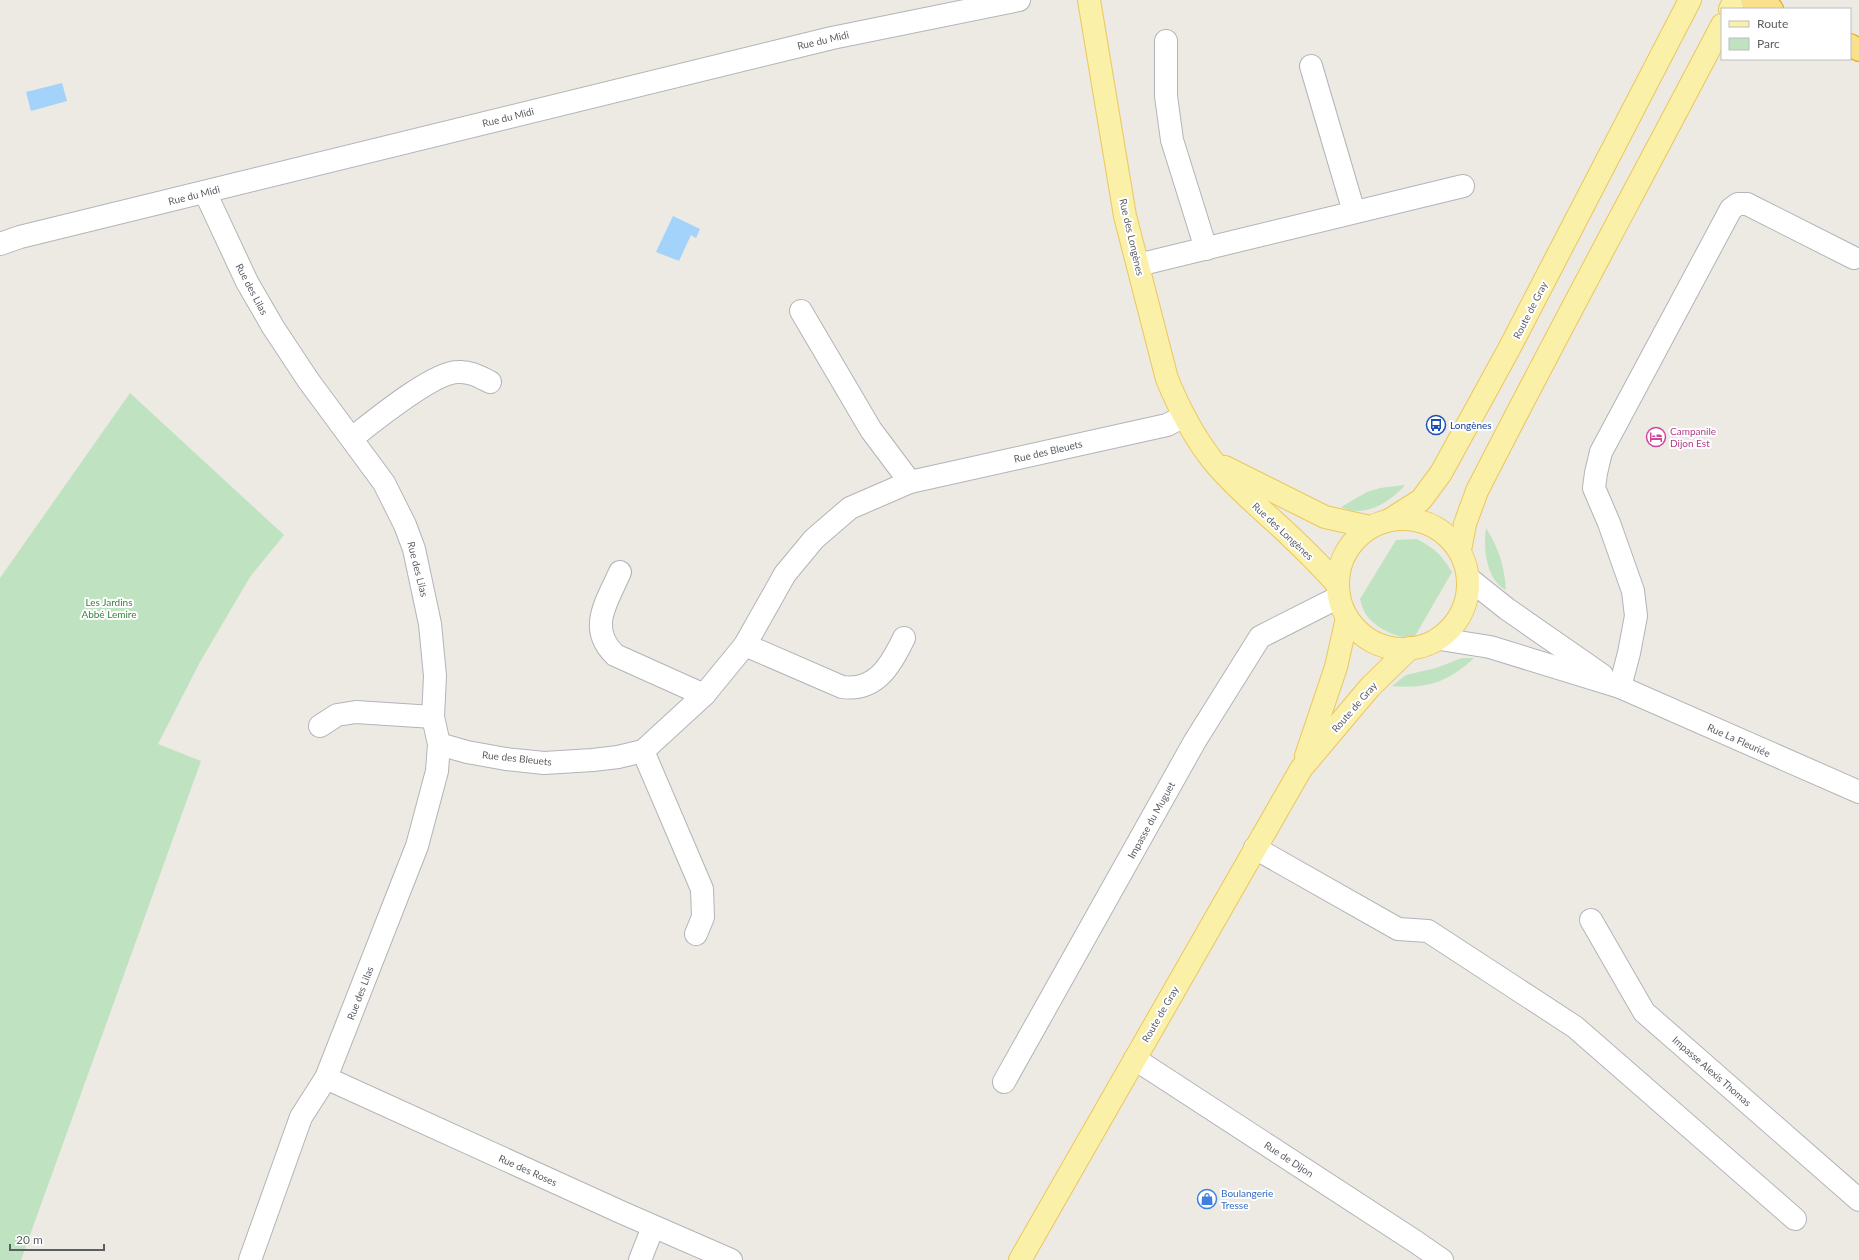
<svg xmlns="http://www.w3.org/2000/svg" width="1859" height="1260" font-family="Lato,sans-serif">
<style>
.green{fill:#bfe3c0}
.water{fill:#a3d2fb}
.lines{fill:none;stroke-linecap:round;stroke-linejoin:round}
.minor-casing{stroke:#b2b4b9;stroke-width:24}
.major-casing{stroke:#ebc75c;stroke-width:24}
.highway-casing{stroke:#e5a609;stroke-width:24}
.minor{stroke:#fff;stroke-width:22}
.major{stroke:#fbf0a8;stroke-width:22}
.highway{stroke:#f8e08d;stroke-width:22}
.labels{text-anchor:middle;stroke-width:4;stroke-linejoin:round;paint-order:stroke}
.street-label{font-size:10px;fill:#5a5d62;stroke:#fff}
.transit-label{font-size:10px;fill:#164399;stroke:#fff;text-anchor:start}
.hotel-label{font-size:10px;fill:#b23c85;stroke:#fff;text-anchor:start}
.park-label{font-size:10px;fill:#38833e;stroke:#fff}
.shop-label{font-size:10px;fill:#366cbe;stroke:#fff;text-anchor:start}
</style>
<rect width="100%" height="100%" fill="#eceae2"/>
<g class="green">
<polygon points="130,393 284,535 250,577 200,662 158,744 201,761 21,1260 0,1260 0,578"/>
<path d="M1405 485C1391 502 1363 519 1341 507L1367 492 1380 488Z"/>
<path d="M1486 528C1499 549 1504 565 1506 590 1486 580 1483 548 1486 528Z"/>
<path d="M1417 539C1435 549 1441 554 1452 572L1415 636C1399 641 1371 626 1364 611 1362 607 1361 602 1360 599L1396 540Z"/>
<path d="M1462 658H1474C1448 682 1428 689 1392 686L1406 675 1436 668Z"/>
</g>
<g class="water">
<polygon points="62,83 67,101 31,111 26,92"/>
<polygon points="673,216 700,229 696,238 691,235 679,261 656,252"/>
</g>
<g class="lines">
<g class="minor-casing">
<g id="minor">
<polyline points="1166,41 1166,96 1172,140 1206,249"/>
<polyline points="1311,66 1354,212"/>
<polyline points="205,192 247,282 273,327 308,380 384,483 405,525 414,549 430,624 435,676 433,717 439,744 437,771 417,846 326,1078 301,1117 250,1260"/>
<polyline points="0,244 20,237 832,38 1019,0"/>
<polyline points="1138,265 1463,186"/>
<polyline points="801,311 871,430 910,482 1167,425 1184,416"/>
<path d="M352 438C374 421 433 372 458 372 470 371 480 377 490 382"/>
<path d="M620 572C607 602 587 628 615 655L704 695 745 645"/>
<polyline points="1468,578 1507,609 1602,675"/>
<path d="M904 638C891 665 876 692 842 687L745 645 785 574 814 539 850 508 910 482"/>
<polyline points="1440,639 1490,647 1620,687 1859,792"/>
<polyline points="1620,687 1629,653 1636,616 1633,591 1609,523 1594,488 1596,473 1601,452 1731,209 1738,204 1747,204 1854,258"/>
<polyline points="320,726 337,715 356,712 433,717"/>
<polyline points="439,744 467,752 506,759 544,763 593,760 618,757 643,751 704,695"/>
<polyline points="643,751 702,889 703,917 696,934"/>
<polyline points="1255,848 1398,929 1428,931 1575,1027 1795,1219"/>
<polyline points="1591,920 1644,1012 1859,1200"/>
<polyline points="1135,1059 1416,1242 1442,1260"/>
<polyline points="326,1078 623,1213 731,1260"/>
<polyline points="1004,1082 1195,741 1260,637 1339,597"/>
<polyline points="640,1260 653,1227"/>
</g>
</g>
<g class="major-casing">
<g id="major">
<path d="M1089 0 1125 216 1167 379C1179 408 1194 437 1213 461 1236 489 1264 511 1290 536 1306 551 1322 567 1337 584"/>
<polyline points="1730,9 1735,0"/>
<polyline points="1225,467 1325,517 1370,527"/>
<circle cx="1403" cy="584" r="65"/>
<polyline points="1391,519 1421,500 1441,473 1509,349 1690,0"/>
<path d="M1460 550 1465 524 1477 491C1557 334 1641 180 1722 25"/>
<polyline points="1306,756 1336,667 1347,618"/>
<polyline points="1020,1260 1301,769 1370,687 1410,648"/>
</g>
</g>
<g class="highway-casing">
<g id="highway">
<polyline points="1752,0 1772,9"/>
<polyline points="1850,45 1859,50"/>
</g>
</g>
<use href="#minor" class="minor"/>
<use href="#major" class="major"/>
<use href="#highway" class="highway"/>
</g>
<defs>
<g id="bus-ring" transform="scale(1)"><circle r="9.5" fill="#fff" stroke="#1a4fb4" stroke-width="1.5"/><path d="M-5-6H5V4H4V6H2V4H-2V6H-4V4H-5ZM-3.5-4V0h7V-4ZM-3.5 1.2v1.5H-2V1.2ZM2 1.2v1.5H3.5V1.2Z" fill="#1a4fb4"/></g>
<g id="hotel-ring" transform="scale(1)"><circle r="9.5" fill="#fff" stroke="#d1479c" stroke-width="1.5"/><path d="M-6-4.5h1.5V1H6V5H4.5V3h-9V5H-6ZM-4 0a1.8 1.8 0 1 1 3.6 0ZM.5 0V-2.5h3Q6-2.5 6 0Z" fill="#d1479c"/></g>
<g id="shop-ring" transform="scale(1)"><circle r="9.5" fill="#fff" stroke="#3f7fe0" stroke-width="1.5"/><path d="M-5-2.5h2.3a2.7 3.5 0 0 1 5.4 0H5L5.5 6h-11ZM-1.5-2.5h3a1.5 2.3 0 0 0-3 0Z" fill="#3f7fe0"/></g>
</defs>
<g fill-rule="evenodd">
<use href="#bus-ring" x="1436" y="425"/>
<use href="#hotel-ring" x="1656" y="437"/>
<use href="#shop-ring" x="1207" y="1199"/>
</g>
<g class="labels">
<g class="street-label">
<text transform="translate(823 40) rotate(-13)" y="4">Rue du Midi</text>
<text transform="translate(508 117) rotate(-14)" y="4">Rue du Midi</text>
<text transform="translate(194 195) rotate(-14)" y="4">Rue du Midi</text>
<text transform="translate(1132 237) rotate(77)" y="4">Rue des Longènes</text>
<text transform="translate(252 289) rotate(62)" y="4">Rue des Lilas</text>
<text transform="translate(1530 310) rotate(-63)" y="4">Route de Gray</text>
<text transform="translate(1048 451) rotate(-13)" y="4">Rue des Bleuets</text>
<text transform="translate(1283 531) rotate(43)" y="4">Rue des Longènes</text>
<text transform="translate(418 569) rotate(76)" y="4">Rue des Lilas</text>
<text transform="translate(1354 707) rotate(-49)" y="4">Route de Gray</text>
<text transform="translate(1739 740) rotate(24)" y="4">Rue La Fleuriée</text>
<text transform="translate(517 758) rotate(6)" y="4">Rue des Bleuets</text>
<text transform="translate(1151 820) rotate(-61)" y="4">Impasse du Muguet</text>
<text transform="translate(360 993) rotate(-69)" y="4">Rue des Lilas</text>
<text transform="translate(1160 1014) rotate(-60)" y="4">Route de Gray</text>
<text transform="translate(1712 1071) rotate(41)" y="4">Impasse Alexis Thomas</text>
<text transform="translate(1289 1159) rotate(33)" y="4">Rue de Dijon</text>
<text transform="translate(528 1170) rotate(24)" y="4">Rue des Roses</text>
</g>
<g class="transit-label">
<text x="1450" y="429">Longènes</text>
</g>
<g class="hotel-label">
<text x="1670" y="435">Campanile<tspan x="1670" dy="12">Dijon Est</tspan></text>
</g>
<g class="park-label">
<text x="109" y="606">Les Jardins<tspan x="109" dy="12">Abbé Lemire</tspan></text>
</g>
<g class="shop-label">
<text x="1221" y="1197">Boulangerie<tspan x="1221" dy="12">Tresse</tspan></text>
</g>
</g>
<rect x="1721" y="8" width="130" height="52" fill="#ffffff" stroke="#bdbec0"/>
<rect x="1729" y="21" width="20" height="6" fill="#fbf0a8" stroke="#bdbec0"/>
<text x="1757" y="28" font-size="12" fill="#5a5d62">Route</text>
<rect x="1729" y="38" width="20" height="12" fill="#bfe3c0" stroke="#bdbec0"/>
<text x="1757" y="48" font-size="12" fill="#5a5d62">Parc</text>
<path d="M10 1244v6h94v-6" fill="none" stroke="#5a5d62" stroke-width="2"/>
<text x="16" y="1244" font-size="12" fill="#5a5d62" stroke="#ffffff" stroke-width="3" paint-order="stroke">20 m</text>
</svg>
